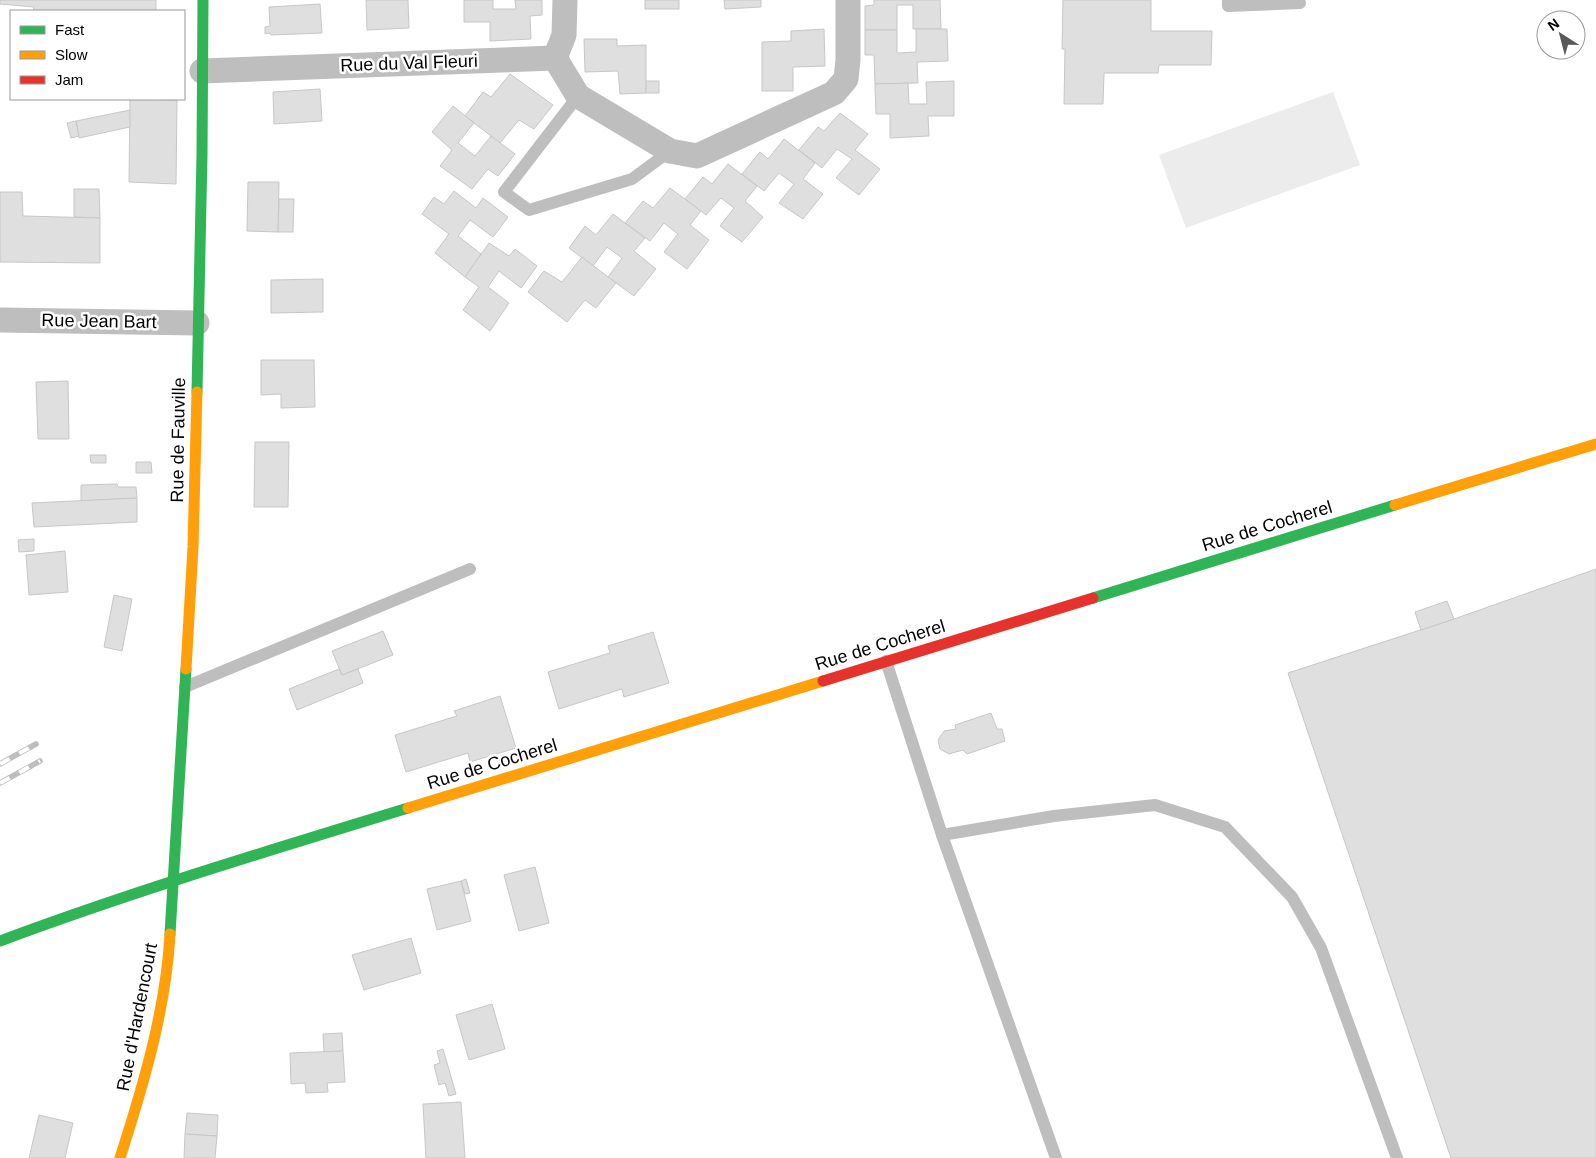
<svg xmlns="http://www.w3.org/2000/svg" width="1596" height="1158" font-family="Helvetica,sans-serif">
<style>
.park{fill:#ececec}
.building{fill:#dfdfdf;stroke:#c7c7c7}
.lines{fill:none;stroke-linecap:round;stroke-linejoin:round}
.lane{stroke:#bebebe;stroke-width:12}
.street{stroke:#bebebe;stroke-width:25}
.fast{stroke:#30b455;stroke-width:11}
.slow{stroke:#ff9f0a;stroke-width:11}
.jam{stroke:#e5322d;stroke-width:11}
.rail-casing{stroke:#bebebe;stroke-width:5.5}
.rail{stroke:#fff;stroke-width:4;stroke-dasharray:11;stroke-linecap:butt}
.labels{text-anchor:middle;stroke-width:5;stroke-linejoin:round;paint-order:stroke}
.street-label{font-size:18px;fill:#000;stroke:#fff}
</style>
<rect width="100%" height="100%" fill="#fff"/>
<polygon class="park" points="1333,92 1360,165 1186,228 1159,155"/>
<g class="building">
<polygon points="0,0 156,0 156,11 33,11 34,7 0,4"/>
<polygon points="366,0 408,0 409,28 367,30"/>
<polygon points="464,0 493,0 493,9 516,9 515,0 542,0 542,15 530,16 531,39 490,41 490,22 464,22"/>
<rect x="645" y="0" width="34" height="9"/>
<polygon points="724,0 761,0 761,7 725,9"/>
<polygon points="874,0 940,0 941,29 913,29 913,5 897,5 897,30 865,30 865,6 874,5"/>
<polygon points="1063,0 1151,0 1151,31 1212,31 1211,65 1159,65 1158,73 1104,73 1103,104 1064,104 1065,49 1062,49"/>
<polygon points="320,4 322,33 271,35 270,33 265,34 265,27 270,26 269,7"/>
<polygon points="824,29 825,66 793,67 793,91 762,91 762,42 791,41 791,31"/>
<polygon points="916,29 947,29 948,61 917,62 918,83 875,84 874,55 865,55 865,30 897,30 897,53 916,52"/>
<polygon points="584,39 617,39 617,46 646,45 646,93 620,94 618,71 585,72"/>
<polygon points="510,74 553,105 534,129 519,120 500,143 465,116 483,92 491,97"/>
<rect x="646" y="81" width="13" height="12"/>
<polygon points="954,81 954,116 928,116 929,136 890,138 890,114 876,114 875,84 908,83 909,104 927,104 926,82"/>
<polygon points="320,89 322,121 274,124 273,92"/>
<polygon points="130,99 177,100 176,184 129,182"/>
<polygon points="453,106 474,123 458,143 475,156 491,136 515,154 498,176 488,169 472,189 440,166 452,150 432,132"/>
<polygon points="130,110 130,127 79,138 76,121"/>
<polygon points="840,113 868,134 855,150 880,169 859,195 836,178 852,159 837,149 822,168 799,150 818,127 824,131"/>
<polygon points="76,121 79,136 71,138 67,123"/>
<polygon points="784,139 815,163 803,179 823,194 803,219 779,203 794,184 779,173 764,191 742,174 760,152 768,159"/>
<polygon points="728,164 757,186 745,201 763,217 742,242 720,226 734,208 721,198 706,215 685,199 703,177 712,184"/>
<polygon points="248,182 279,182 278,232 247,231"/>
<polygon points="670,188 701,211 690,225 709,240 687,269 664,252 678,234 664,223 650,241 625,223 643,201 653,208"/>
<polygon points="74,189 99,189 100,218 74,217"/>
<polygon points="454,191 476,208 483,198 508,217 493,237 470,220 458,236 481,254 465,277 435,253 449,234 422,214 434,197 444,204"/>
<polygon points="0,192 22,192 23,216 100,218 100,263 0,262"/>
<polygon points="279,199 294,199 293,232 278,232"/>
<polygon points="613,214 645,238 634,251 656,269 634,296 608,277 622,258 607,247 593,266 569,248 585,226 596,235"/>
<polygon points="489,243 509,256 515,249 537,266 521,288 499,271 488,287 509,303 490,331 463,310 479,287 465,277"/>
<polygon points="582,257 616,283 596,308 585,300 567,322 528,292 544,271 562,282"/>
<polygon points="323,279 323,312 271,313 271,280"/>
<polygon points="261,360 314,360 315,407 281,408 281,394 261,395"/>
<polygon points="68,381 69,439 38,439 36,382"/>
<polygon points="255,442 289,442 288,507 254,507"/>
<polygon points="90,455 106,455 106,463 91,463"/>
<polygon points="136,462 151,462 152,473 136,473"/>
<polygon points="117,484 118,487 136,487 137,498 81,501 81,485"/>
<polygon points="137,498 137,522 34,527 32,503"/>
<polygon points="34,539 34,551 19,552 18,540"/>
<polygon points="65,551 68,592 29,595 26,555"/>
<polygon points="1596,569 1596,1158 1451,1158 1288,673 1454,619"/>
<polygon points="114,595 132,599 122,651 104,647"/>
<polygon points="1447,601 1454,619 1421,630 1415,612"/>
<polygon points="383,631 393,655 342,675 332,651"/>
<polygon points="653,632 669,683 624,697 622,689 559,709 548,672 610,653 608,646"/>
<polygon points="339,669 342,675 358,669 363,683 297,710 289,689"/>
<polygon points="500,696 516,748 470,762 468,753 406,772 395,735 457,716 454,711"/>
<polygon points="991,713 997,729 1002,729 1005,741 967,754 963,750 949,754 940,749 938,740 944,731 956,729 955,725"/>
<polygon points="535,867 549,923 519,931 504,875"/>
<polygon points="466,879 470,893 465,894 461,881"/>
<polygon points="461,881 471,921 437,930 427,889"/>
<polygon points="411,938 421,973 364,990 352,955"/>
<polygon points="492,1004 505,1049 469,1060 456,1015"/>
<polygon points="342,1033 343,1051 324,1052 323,1034"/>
<polygon points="443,1049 456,1094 449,1096 445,1083 439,1085 434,1065 440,1063 437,1051"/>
<polygon points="343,1051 345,1082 327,1083 328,1092 306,1093 305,1083 291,1084 290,1053"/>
<polygon points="461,1102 465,1158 426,1158 423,1104"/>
<polygon points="187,1113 218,1115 217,1136 185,1134"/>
<polygon points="39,1115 73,1123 65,1158 29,1158"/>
<polygon points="185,1134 217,1136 215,1158 184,1158"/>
</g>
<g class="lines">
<g class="lane">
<polyline points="1228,0 1228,6 1300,3"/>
<polyline points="578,96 504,192 529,210 632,179 670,151"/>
<polyline points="886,661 942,835 1056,1158"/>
<polyline points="185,687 470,569"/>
<polyline points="942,835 1054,816 1155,805 1225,827 1292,897 1321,948 1397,1158"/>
</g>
<g class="street">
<polyline points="555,58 578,96 670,151 697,156 834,93 846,79 848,60 848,0"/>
<polyline points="555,58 564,35 565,0"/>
<polyline points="202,71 555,58"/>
<polyline points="0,320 197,323"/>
</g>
<g class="fast">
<polyline points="197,392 202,155 203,0"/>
<polyline points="1093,598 1395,505"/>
<polyline points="170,934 186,669"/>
<path d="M0 941C134 891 271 850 408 808"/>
</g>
<g class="slow">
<polyline points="1395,505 1596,444"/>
<polyline points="186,669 193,547 197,392"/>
<polyline points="408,808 823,681"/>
<path d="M120 1158C143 1086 166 1010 170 934"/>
</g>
<polyline class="jam" points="823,681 1093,598"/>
<g class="rail-casing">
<g id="rail">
<polyline points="0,764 36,744"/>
<polyline points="0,783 40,761"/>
</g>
</g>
<use href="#rail" class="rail"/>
</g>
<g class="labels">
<g class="street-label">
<text transform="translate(409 63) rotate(-2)" y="6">Rue du Val Fleuri</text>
<text transform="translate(99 321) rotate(1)" y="6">Rue Jean Bart</text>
<text transform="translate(178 440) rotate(-89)" y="6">Rue de Fauville</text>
<text transform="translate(1267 526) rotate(-17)" y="6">Rue de Cocherel</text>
<text transform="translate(880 645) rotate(-17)" y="6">Rue de Cocherel</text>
<text transform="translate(492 764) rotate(-17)" y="6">Rue de Cocherel</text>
<text transform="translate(137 1017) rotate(-79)" y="6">Rue d'Hardencourt</text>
</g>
</g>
<rect x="10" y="10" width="175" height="90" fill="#ffffff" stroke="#999999"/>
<rect x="20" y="26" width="25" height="8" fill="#30b455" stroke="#999999"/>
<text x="55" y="35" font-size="15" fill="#000000">Fast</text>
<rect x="20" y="51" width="25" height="8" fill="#ff9f0a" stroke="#999999"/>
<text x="55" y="60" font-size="15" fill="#000000">Slow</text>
<rect x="20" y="76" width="25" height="8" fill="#e5322d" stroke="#999999"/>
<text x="55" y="85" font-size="15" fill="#000000">Jam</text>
<g transform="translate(1561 35) rotate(324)"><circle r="24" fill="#ffffff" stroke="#999999"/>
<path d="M0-4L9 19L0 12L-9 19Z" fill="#595959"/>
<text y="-8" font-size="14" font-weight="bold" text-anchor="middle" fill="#000000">N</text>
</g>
</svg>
